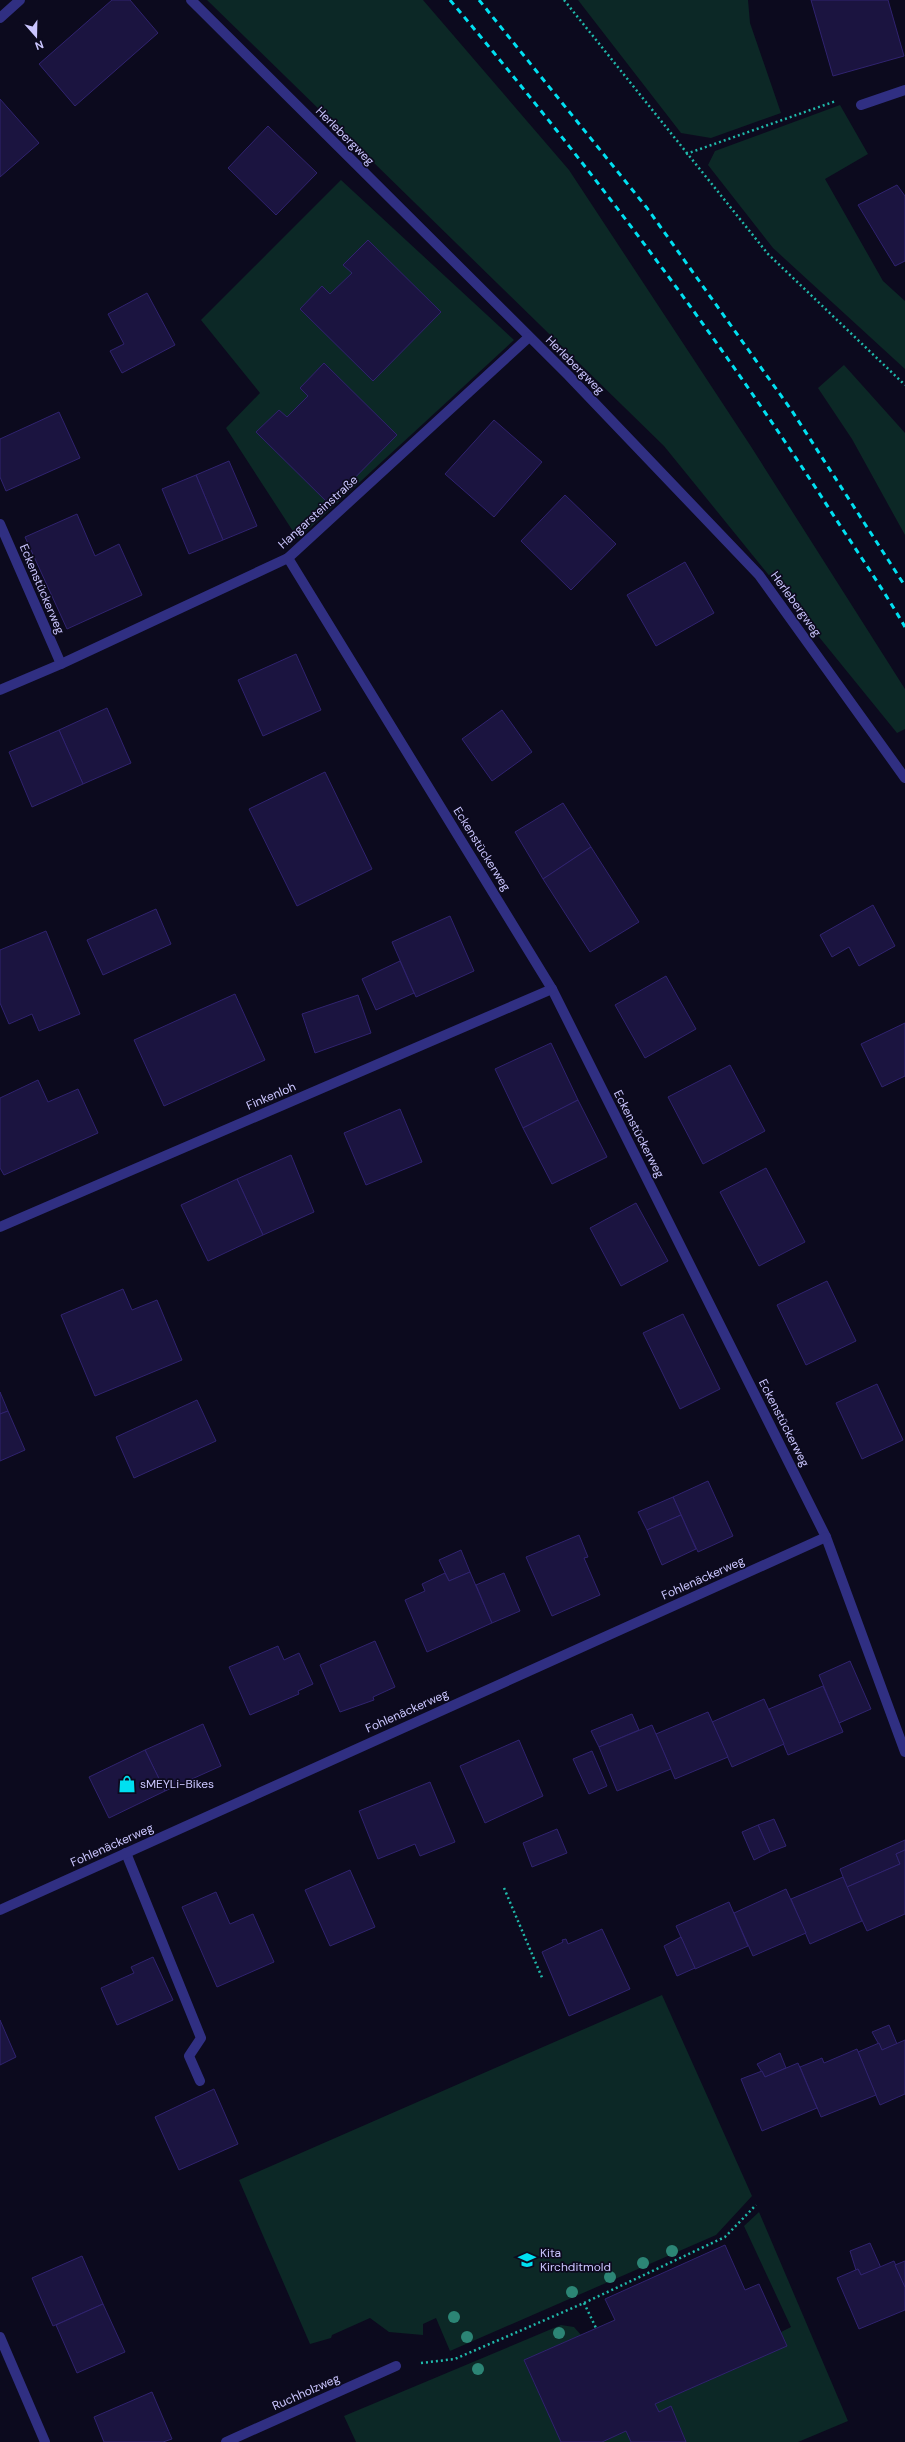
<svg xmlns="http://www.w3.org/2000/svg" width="905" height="2442" font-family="'DM Sans',sans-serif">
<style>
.green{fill:#0c2826}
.building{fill:#1b1440;stroke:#30236f}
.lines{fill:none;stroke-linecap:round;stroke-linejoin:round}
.path{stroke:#20b9ab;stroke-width:2.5;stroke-dasharray:2 3;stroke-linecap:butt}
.minor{stroke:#302f82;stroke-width:10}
.rail{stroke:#00e0f1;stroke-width:3;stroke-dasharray:6 5;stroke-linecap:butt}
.tree{fill:#2c8575}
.labels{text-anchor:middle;stroke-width:3.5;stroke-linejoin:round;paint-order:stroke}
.street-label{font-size:12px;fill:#cbc6ff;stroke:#0c0a1e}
.poi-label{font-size:12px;fill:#cbc6ff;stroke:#0c0a1e;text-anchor:start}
</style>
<rect width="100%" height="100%" fill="#0c0a1e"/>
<g class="green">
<polygon points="207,0 423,0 569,170 750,445 905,689 905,729 897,733 664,446"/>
<polygon points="578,0 748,0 750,23 781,113 711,138 681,133"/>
<polygon points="840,105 868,154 825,179 883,281 905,301 905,369 773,248 708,165 715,151"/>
<polygon points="341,180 514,340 298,539 226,428 260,393 201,320"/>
<polygon points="844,365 905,433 905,535 852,439 818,388"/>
<polygon points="662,1995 752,2196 716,2235 450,2351 436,2318 423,2324 423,2335 389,2332 370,2318 332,2335 331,2338 310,2344 239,2180"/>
<polygon points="759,2212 848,2421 798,2442 686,2442 671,2407 659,2412 655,2404 786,2346 781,2332 791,2327 744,2226"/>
<polygon points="561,2325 574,2327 581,2335 524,2360 561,2442 356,2442 344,2416"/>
<polygon points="626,2431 631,2442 602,2442"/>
</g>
<g class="building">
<polygon points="112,0 130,0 158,33 75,106 39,64"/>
<polygon points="811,0 888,0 904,56 833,76"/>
<polygon points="0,99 39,143 0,177"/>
<polygon points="268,126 317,173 276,215 228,168"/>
<polygon points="897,185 905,196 905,261 895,266 858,205"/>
<polygon points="368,240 441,312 373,381 300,309 322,286 330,294 352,273 343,265"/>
<polygon points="147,293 175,345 122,373 110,351 124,344 108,314"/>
<polygon points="324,363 397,435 329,504 256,432 279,410 287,417 308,396 300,388"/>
<polygon points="59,412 80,458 6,491 0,477 0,439"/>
<polygon points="494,420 542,462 494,517 445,474"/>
<polygon points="229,461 257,526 223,540 196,475"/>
<polygon points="196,475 223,540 189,554 162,489"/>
<polygon points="565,495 616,544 571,590 521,541"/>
<polygon points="77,514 95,556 119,544 142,595 67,629 25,537"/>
<polygon points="685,562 714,613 656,646 627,595"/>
<polygon points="296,654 321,710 263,736 238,680"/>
<polygon points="107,708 131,763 83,784 59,730"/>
<polygon points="502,710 532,752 492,781 462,739"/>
<polygon points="59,730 83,784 32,807 9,752"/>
<polygon points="325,772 372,869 297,906 249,809"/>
<polygon points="563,803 591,847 543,879 515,832"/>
<polygon points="591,847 639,922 590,952 543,879"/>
<polygon points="873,905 895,946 859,966 849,947 832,957 820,935"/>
<polygon points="156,909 171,944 103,975 87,940"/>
<polygon points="450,916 474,971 416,997 392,942"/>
<polygon points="46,931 80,1014 39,1031 32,1014 9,1024 0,1003 0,950"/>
<polygon points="400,961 414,993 376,1010 362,979"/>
<polygon points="666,976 696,1029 645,1058 615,1005"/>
<polygon points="235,994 265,1060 164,1106 134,1040"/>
<polygon points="358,995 371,1033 315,1053 302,1014"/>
<polygon points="905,1023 905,1076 882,1087 861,1044"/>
<polygon points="551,1043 578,1100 523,1128 495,1069"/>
<polygon points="730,1065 765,1131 703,1164 668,1097"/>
<polygon points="38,1080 48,1102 78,1089 98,1133 4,1175 0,1168 0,1098"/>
<polygon points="578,1100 607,1157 552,1184 523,1128"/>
<polygon points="400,1109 422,1162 366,1185 344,1133"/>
<polygon points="291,1155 314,1212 263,1235 237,1179"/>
<polygon points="766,1168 805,1242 759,1266 720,1192"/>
<polygon points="237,1179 263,1235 208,1261 181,1205"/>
<polygon points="636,1203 668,1261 621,1286 590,1228"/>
<polygon points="827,1281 856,1341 806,1365 777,1305"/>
<polygon points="123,1289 132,1310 157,1300 182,1360 95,1396 61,1315"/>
<polygon points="683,1314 720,1389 680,1409 643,1333"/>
<polygon points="877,1384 903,1440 862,1459 836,1403"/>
<polygon points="0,1392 8,1411 0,1414"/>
<polygon points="197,1400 216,1441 134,1478 116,1437"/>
<polygon points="8,1411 25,1450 0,1461 0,1414"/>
<polygon points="708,1481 733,1536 698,1552 673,1497"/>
<polygon points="673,1497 681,1515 647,1530 638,1512"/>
<polygon points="681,1515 696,1549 662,1565 647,1530"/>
<polygon points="579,1535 588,1557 584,1558 600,1595 552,1616 526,1557"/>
<polygon points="461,1550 470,1572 449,1581 439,1560"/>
<polygon points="470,1572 492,1623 427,1652 405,1600 425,1591 422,1584 445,1573 449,1581"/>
<polygon points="504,1573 520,1611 492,1623 476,1585"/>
<polygon points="375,1641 395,1687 373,1697 374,1700 340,1712 320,1665"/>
<polygon points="278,1646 284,1660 299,1653 313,1684 298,1691 299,1694 250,1715 229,1667"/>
<polygon points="850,1661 871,1709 839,1723 819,1675"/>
<polygon points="823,1686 843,1732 788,1755 769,1709"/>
<polygon points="764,1699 784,1744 732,1767 712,1722"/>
<polygon points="708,1712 728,1757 675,1779 656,1734"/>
<polygon points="632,1714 639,1730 599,1747 591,1731"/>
<polygon points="203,1724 221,1766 165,1791 145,1750"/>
<polygon points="652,1725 671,1769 617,1791 599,1747"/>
<polygon points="519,1740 543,1796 485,1823 460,1766"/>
<polygon points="145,1750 165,1791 109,1818 89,1777"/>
<polygon points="592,1751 607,1786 589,1794 573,1759"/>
<polygon points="430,1782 455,1842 420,1856 415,1844 378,1859 359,1811"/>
<polygon points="774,1819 786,1846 770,1852 758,1825"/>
<polygon points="758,1825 770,1852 754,1860 742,1832"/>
<polygon points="557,1829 567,1853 532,1867 523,1843"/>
<polygon points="905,1840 905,1850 896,1854 900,1864 847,1887 840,1869"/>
<polygon points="905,1850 905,1914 867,1931 847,1887 900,1864 896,1854"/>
<polygon points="350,1870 375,1927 330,1946 305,1890"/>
<polygon points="843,1877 862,1921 810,1944 791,1899"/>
<polygon points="786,1889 806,1933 753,1956 734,1913"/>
<polygon points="216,1892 230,1924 253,1914 274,1962 217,1987 182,1907"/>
<polygon points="729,1902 748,1946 695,1969 676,1926"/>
<polygon points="602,1929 630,1989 569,2016 542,1952 563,1942 562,1940 566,1939 568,1944"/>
<polygon points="681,1937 695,1968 677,1976 664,1946"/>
<polygon points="153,1957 173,2000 117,2025 101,1988 134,1973 131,1967"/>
<polygon points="0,2020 16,2057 0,2065"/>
<polygon points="889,2025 897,2044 882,2050 872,2032"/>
<polygon points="905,2040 905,2094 880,2105 858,2052 879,2043 882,2050"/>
<polygon points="857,2049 876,2095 821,2117 800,2067 822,2058 824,2063"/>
<polygon points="780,2053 786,2068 765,2077 757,2064"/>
<polygon points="798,2063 817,2108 762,2131 741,2079 762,2071 765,2077"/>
<polygon points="214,2089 238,2144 179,2170 155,2117"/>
<polygon points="870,2243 881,2268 861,2275 858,2269 856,2270 850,2251"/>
<polygon points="725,2245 745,2290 759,2284 787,2346 655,2404 659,2412 671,2406 686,2442 631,2442 626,2431 602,2442 561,2442 524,2360 615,2320 605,2299"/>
<polygon points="82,2256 103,2304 53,2326 32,2278"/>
<polygon points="894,2261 905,2287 905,2310 859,2329 837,2278 858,2269 861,2275"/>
<polygon points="905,2261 905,2287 895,2265"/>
<polygon points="103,2304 125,2352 77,2373 56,2325"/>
<polygon points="152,2392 172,2439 163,2442 104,2442 94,2417"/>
</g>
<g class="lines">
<g class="path">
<polyline points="564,0 768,254 905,385"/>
<polyline points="686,154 836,101"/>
<polyline points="504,1888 543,1980"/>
<polyline points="584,2303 596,2328"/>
<polyline points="421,2363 455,2359 584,2303 725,2237 756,2205"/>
</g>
<g class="minor">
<polyline points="191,0 568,375 759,575 905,778"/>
<polyline points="0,18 20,0"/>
<polyline points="861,105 905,90"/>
<polyline points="0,524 61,664"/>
<polyline points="288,558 552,989 826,1537 905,1752"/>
<polyline points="0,690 61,664 288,558 529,337"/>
<polyline points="0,1227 552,989"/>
<polyline points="126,1853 201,2038 189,2056 200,2081"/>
<polyline points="0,1910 826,1537"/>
<polyline points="0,2337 45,2442"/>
<polyline points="226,2442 396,2366"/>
</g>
<g class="rail">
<path d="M450 0C583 158 708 323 821 496 849 540 879 582 905 627"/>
<polyline points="479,0 647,208 792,411 905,586"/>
</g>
</g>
<g class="tree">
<circle cx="672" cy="2251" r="6"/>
<circle cx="643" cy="2263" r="6"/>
<circle cx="610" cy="2277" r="6"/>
<circle cx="572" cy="2292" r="6"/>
<circle cx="454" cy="2317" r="6"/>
<circle cx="559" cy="2333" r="6"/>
<circle cx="467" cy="2337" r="6"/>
<circle cx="478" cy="2369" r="6"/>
</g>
<defs>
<g id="shop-bare" transform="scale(1.38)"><path d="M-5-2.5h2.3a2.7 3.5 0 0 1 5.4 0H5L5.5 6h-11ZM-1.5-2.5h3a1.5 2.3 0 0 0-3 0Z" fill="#00e0f1" stroke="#0c0a1e" stroke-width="2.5" paint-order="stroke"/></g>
<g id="school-bare" transform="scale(1.38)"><path d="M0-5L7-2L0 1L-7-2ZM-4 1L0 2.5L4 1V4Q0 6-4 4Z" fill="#00e0f1" stroke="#0c0a1e" stroke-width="2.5" paint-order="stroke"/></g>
</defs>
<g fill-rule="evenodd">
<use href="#shop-bare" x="127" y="1784"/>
<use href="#school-bare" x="527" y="2260"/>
</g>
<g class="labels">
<g class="street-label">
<text transform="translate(345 136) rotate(45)" y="4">Herlebergweg</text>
<text transform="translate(575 365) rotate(45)" y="4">Herlebergweg</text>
<text transform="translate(318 512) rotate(-42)" y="4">Hangarsteinstraße</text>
<text transform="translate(42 589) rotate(67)" y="4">Eckenstückerweg</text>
<text transform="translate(796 604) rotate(54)" y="4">Herlebergweg</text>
<text transform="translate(482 849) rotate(58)" y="4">Eckenstückerweg</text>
<text transform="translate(271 1096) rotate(-23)" y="4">Finkenloh</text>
<text transform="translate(639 1134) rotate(63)" y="4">Eckenstückerweg</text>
<text transform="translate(784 1423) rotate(63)" y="4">Eckenstückerweg</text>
<text transform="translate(703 1578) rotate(-24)" y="4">Fohlenäckerweg</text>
<text transform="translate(407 1711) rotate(-24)" y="4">Fohlenäckerweg</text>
<text transform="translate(112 1845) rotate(-24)" y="4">Fohlenäckerweg</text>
<text transform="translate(306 2392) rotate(-24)" y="4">Ruchholzweg</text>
</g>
<g class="poi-label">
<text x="140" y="1788">sMEYLi-Bikes</text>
<text x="540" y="2257">Kita<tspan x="540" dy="14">Kirchditmold</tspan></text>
</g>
</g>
<g transform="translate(36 36) rotate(160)" stroke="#0c0a1e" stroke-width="3" paint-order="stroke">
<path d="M0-3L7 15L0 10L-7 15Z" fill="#cbc6ff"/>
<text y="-6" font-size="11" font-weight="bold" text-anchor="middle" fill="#cbc6ff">N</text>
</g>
</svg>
